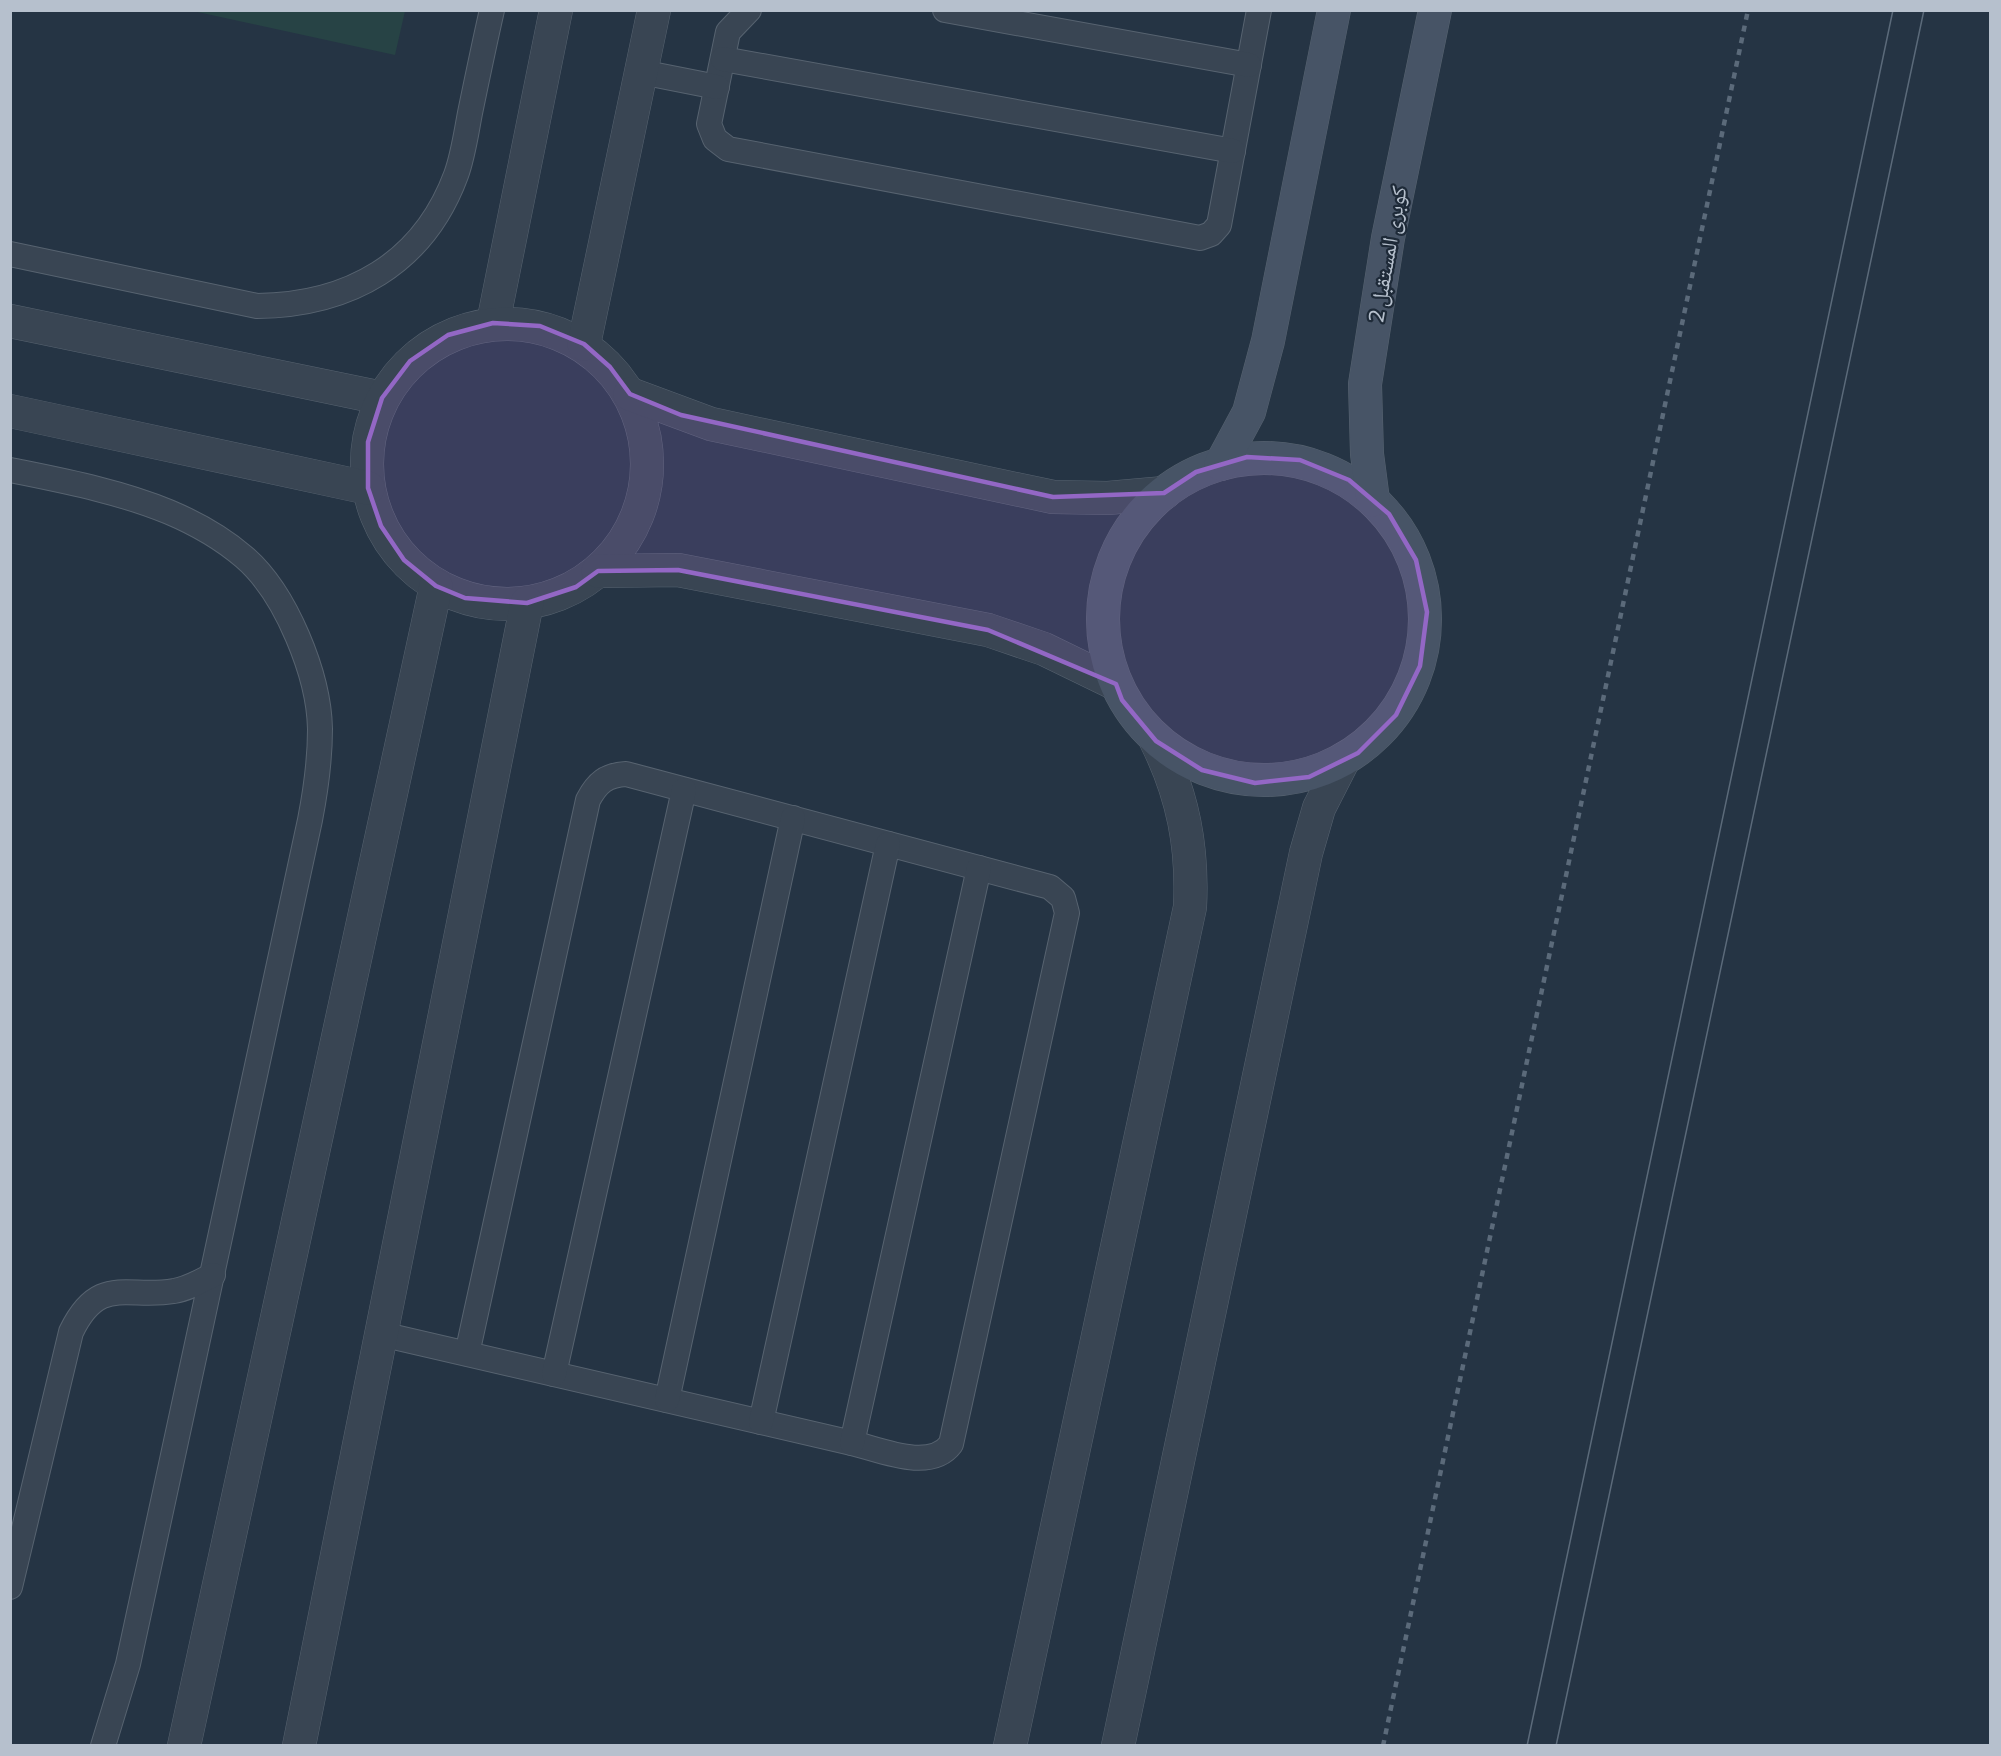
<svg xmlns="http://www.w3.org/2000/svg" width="2001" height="1756" font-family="Commissioner,'Noto Naskh Arabic',sans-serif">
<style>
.park{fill:#274345}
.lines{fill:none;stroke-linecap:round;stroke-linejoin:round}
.lane-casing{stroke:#576370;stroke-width:26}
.street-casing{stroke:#576370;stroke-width:34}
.secondary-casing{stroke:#576370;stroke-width:34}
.lane{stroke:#394553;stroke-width:24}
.street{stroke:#394553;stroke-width:33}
.secondary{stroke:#475466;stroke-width:33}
.tram{stroke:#5b6a7a;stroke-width:1.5}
.rail{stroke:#5b6a7a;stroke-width:4.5;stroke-dasharray:6 6;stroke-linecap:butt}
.marked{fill:#9367c5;fill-opacity:0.2;stroke:#9367c5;stroke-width:4.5;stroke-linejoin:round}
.labels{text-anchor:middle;stroke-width:4.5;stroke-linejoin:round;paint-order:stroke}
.street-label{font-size:22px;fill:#b6c0cd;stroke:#1e2a38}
</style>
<rect width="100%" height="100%" fill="#253444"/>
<polygon class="park" points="193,11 405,10 405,11 395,55"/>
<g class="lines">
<g class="lane-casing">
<g id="lane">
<polyline points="749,10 728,32 709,124 715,139 728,149 1200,238 1211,234 1219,225 1259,10"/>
<polyline points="945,10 1249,65"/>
<polyline points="723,59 1233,151"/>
<polyline points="641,72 717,87"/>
<path d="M10 254 257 306C349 305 423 264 456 175 463 156 466 134 470 113 477 79 484 45 492 10"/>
<path d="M10 470C64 481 118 491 169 512 195 523 223 539 244 557 286 593 319 675 320 729 320 760 316 789 310 820L128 1664 103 1746"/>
<path d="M381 1334 852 1443C881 1450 930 1472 951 1444L1067 913 1063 898 1050 887 626 774C606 775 597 783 588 800L467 1354"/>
<polyline points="554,1374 684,790"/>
<polyline points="667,1400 793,818"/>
<polyline points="761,1422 888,844"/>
<polyline points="852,1443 979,868"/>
<path d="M10 1587 71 1332C99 1274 127 1299 174 1291 188 1289 201 1281 213 1275"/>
</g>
</g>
<g class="street-casing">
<g id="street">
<polyline points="10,321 382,398"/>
<polyline points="493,323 556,10"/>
<circle cx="507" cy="464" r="140"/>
<polyline points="584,344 654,10"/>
<polyline points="630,394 711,424 1053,497 1108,498 1164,493"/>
<polyline points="10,411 368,488"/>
<polyline points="598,571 678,570 988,630 1044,649 1116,684"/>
<polyline points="184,1746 436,586"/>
<polyline points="299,1746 527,603"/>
<path d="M1010 1746 1190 907C1193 847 1183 795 1156 741"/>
<polyline points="1118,1746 1306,853 1319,808 1344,759"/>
</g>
</g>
<g class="secondary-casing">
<g id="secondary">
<circle cx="1264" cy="619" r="161"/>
<polyline points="1221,464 1249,412 1268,341 1334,10"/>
<polyline points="1373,500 1367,454 1365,384 1388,238 1435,10"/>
</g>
</g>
<use href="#lane" class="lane"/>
<use href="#street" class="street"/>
<use href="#secondary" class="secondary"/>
<g class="tram">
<polyline points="1527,1746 1893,10"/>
<polyline points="1556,1746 1924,10"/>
</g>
<polyline class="rail" points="1383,1746 1748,10"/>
</g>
<path class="marked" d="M493 323 540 326 584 344 610 367 630 394 681 415 1053 497 1164 493 1196 472 1247 457 1300 460 1349 480 1389 514 1416 560 1427 612 1420 666 1396 715 1358 753 1309 777 1255 783 1202 770 1156 741 1122 700 1116 684 988 630 678 570 598 571 576 587 527 603 465 598 436 586 404 560 381 526 368 488V442L382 398 410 361 448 335Z"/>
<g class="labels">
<g class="street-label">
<text transform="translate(1387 254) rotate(-80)" y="8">كوبرى المستقبل 2</text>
</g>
</g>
<rect width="2001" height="1756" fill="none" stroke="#b6c0cd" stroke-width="24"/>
</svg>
